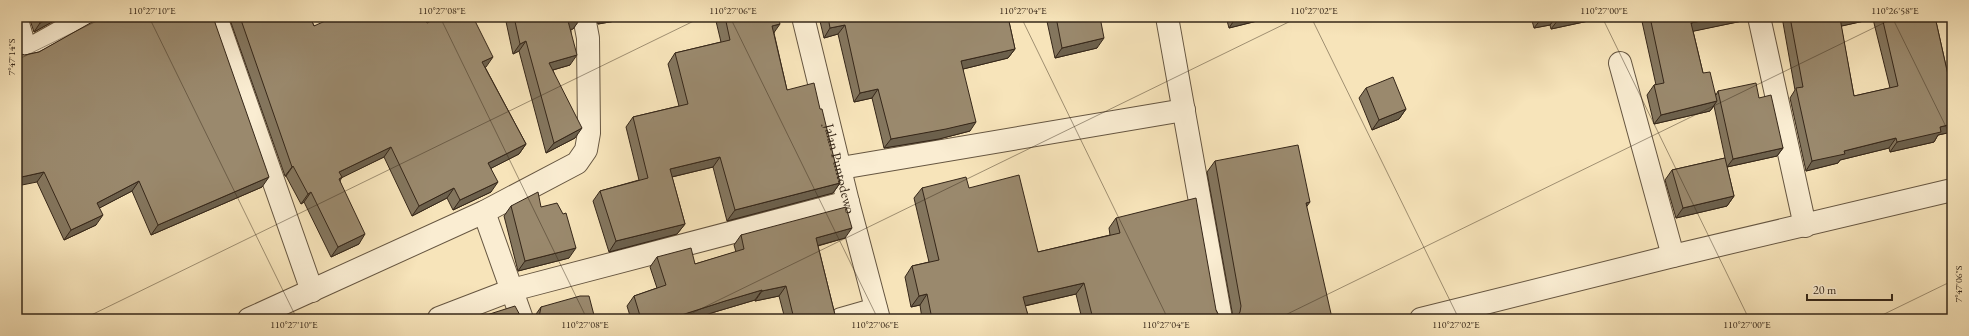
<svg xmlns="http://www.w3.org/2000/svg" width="1969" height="336" font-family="'EB Garamond',serif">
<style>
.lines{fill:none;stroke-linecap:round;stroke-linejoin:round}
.minor-casing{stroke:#665641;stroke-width:24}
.minor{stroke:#faedd2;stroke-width:22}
.wall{fill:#84765e;stroke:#362719;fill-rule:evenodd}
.shaded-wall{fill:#6c604c;stroke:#362719}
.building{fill:#9a896d;stroke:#362719}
.ticks{fill:none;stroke:#362719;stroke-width:1;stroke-opacity:0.45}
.labels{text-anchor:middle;stroke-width:3;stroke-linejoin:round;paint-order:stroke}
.street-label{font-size:14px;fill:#362719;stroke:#faedd2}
.neatline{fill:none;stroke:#362719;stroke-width:1.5}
.ticks-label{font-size:10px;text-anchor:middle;fill:#362719}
</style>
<rect width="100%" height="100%" fill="#f7e4ba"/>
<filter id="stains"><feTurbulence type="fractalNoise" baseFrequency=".005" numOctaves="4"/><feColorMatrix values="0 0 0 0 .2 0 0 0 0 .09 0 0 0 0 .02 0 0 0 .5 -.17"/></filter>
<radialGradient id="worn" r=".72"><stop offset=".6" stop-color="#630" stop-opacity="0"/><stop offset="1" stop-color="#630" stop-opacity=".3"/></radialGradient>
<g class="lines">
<g class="minor-casing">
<g id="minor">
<polyline points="216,17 312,291"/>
<path id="s1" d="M803 17 848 202 879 319"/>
<polyline points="1167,17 1221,319"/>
<polyline points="1759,17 1805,226"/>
<polyline points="17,20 26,51"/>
<polyline points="17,52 26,51 87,17"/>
<polyline points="1620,63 1673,256"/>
<polyline points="841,168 1184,110"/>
<polyline points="484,212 522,319"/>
<polyline points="439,318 512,290 848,202"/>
<polyline points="249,319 484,212 577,163 586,150 589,133 588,38 584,17"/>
<polyline points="841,319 876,309"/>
<polyline points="1421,319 1673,256 1952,190"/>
</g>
</g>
<use href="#minor" class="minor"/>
</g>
<g class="wall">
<polygon points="29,17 61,17 34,32"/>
<polygon points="99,17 213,17 262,187 151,235 132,191 99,208 96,225 64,240 37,182 25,55 39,52 99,19"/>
<polygon points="229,17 310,17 314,26 427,23 485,67 526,144 519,154 491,168 491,192 453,210 447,198 412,216 384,157 342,177 340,181 359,244 331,257 304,202 301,204 286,176 285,176"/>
<polygon points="505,17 581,17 573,29 571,29 570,65 553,70 575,138 546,153 519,51 513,54"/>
<polygon points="596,17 638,17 598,24"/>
<polygon points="715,17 778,17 774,33 787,90 820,109 840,183 833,193 727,221 713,167 672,177 685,224 677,234 609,252 593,201 600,191 639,180 626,127 633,117 679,106 668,64 675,53 721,42"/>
<polygon points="819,17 1008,17 1015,49 1008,58 963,69 970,131 939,139 884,148 872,98 854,102 838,34 824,38"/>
<polygon points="1046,17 1100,17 1097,48 1055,58"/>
<polygon points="1226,17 1259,17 1257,21 1229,28"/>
<polygon points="1531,17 1594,17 1593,20 1551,29 1550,25 1534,28"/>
<polygon points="1641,17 1749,17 1747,20 1693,31 1703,73 1716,95 1718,91 1759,98 1783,148 1777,156 1727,167 1734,196 1727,206 1676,218 1665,180 1672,170 1725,158 1714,106 1710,111 1654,124 1647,95 1654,85 1656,85"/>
<path d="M1782 17H1935L1948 75 1952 74V132L1938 135 1934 142 1890 152 1889 148 1840 160 1838 163 1806 171 1790 98 1795 90ZM1873 19 1890 88 1854 96 1841 26Z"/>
<polygon points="1366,88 1406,109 1399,119 1372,130 1359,98"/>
<polygon points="1215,161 1306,207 1331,319 1233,319 1233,317 1207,172"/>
<polygon points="922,188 969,188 1038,252 1110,235 1109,228 1116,218 1216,310 1219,316 1223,319 1082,319 1076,294 1025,306 1029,319 922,319 920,305 911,307 905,277 912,266 929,262 914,198"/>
<polygon points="511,206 541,207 569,258 518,271 504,216"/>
<polygon points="741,235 845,238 818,246 836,319 785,319 779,296 755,301 755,300 718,311 692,319 631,319 627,306 634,296 657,288 650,267 657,257 695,264 736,252 734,245"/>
<polygon points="541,307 595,319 534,319 534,317"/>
</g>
<g class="shaded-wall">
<polygon points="51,17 61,17 34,32 40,23"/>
<polygon points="603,17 638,17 598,24"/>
<polygon points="1242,17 1259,17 1257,21 1229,28 1235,19"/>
<polygon points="1481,17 1491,17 1479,20"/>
<polygon points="1549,17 1556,17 1550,25 1534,28 1541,19"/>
<polygon points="1569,17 1594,17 1593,20 1551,29 1558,20"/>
<polygon points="1721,17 1749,17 1747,20 1685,33 1691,23"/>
<polygon points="1845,17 1874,17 1873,19 1833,28 1840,18"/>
<polygon points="581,18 573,29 561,31 568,21"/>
<polygon points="780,24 773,34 772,26"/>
<polygon points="845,25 838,34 824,38 830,28"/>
<polygon points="1104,38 1097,48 1055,58 1062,48"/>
<polygon points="526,41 519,51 513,54 520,44"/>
<polygon points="1015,49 1008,58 955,71 961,61"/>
<polygon points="577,55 570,65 542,73 549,63"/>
<polygon points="493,57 486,67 476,71 482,62"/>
<polygon points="878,89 872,98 854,102 860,93"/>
<polygon points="1717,101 1710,111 1654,124 1661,115"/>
<polygon points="1406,109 1399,119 1372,130 1379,120"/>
<polygon points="976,122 970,131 939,139 884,148 891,139"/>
<polygon points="1952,124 1952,132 1938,135 1934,142 1890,152 1897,142 1940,127"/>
<polygon points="582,128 575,138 546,153 554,143"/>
<polygon points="1896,138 1889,148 1840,160 1838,163 1806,171 1812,161 1844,151"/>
<polygon points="526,144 519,154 482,173 488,163"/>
<polygon points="391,147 384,157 333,182 339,172"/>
<polygon points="1783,148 1777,156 1727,167 1733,159"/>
<polygon points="720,157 713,167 663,179 670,169"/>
<polygon points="293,166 286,176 285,176 292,167"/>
<polygon points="44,172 37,182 17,186 17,178"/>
<polygon points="269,177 262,187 151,235 158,225"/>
<polygon points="139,181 132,191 90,213 97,203"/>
<polygon points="498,182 491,192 453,210 460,200"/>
<polygon points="840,183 833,193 727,221 735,210"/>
<polygon points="454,188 447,198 412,216 419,206"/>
<polygon points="311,192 304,202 301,204 308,194"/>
<polygon points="1734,196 1727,206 1676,218 1683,208"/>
<polygon points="1310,202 1302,213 1306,203"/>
<polygon points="103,215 96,225 64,240 71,230"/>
<polygon points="685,224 677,234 609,252 616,241"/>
<polygon points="852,228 845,238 809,248 816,238"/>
<polygon points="365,234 359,244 331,257 338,247"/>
<polygon points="576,248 569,258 518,271 525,261"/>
<polygon points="1084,283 1076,294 1015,308 1023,297"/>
<polygon points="786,286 779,296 755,301 762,291"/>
<polygon points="762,290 755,300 718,311 692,319 669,319 725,301"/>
<polygon points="927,294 920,305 911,307 919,296"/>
</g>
<g class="building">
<polygon points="39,17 51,17 40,23"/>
<polygon points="101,17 213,17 269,177 158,225 139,181 97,203 103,215 71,230 44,172 17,178 17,53 25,55 39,52"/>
<polygon points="240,17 310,17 314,26 334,17 424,17 427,23 439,17 473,17 493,57 482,62 526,144 488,163 498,182 460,200 454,188 419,206 391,147 339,172 342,177 339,179 365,234 338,247 311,192 308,194 293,166 292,167"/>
<polygon points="514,17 581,17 581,18 568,21 577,55 549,63 582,128 554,143 526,41 520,44"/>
<polygon points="725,17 778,17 780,24 772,26 787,90 814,83 820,109 822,109 840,183 735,210 720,157 670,169 685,224 616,241 600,191 648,178 633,117 688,104 675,53 730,40"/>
<polygon points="828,17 1008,17 1015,49 961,61 976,122 946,129 891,139 878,89 860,93 845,25 830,28"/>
<polygon points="1056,17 1100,17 1104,38 1062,48"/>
<polygon points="1235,17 1242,17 1235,19"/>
<polygon points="1541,17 1549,17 1541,19"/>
<polygon points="1558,17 1569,17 1558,20"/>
<polygon points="1650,17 1721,17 1691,23 1703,73 1710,72 1717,101 1661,115 1654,85 1664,83"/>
<polygon points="1790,17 1845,17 1840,18 1854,96 1898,86 1882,17 1935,17 1948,75 1952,74 1952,124 1940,127 1941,132 1897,142 1896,138 1844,151 1845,154 1812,161 1796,88 1803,87"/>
<polygon points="1393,77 1406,109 1379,120 1366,88"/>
<polygon points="1756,83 1759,98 1771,95 1783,148 1733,159 1718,91"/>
<polygon points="1298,145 1310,202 1306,203 1332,318 1325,319 1234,319 1237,317 1240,312 1241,306 1215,161"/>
<polygon points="1725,158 1734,196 1683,208 1672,170"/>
<polygon points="1019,175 1038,252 1120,233 1116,218 1196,198 1216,310 1219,316 1223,319 1093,319 1084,283 1023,297 1029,319 932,319 927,294 919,296 912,266 939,260 922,188 966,177 969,188"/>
<polygon points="538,192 541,207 557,203 563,214 566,213 576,248 525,261 511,206"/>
<polygon points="846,207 852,228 816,238 836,319 794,319 786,286 762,291 762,290 725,301 669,319 641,319 634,296 666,285 657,257 691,248 695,264 744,249 741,235"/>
<polygon points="580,296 589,296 595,319 536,319 539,317 541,307"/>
<polygon points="515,306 522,319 474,319"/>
</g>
<path class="ticks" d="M149 17 297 319M440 17 587 319M730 17 878 319M1021 17 1168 319M1311 17 1459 319M1602 17 1749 319M1892 17 1952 139M17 60 105 17M83 319 702 17M680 319 1299 17M1277 319 1896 17M1874 319 1952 281"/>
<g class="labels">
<g class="street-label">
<text dy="5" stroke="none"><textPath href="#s1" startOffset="156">Jalan Puntodewo</textPath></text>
</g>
</g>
<rect width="1969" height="336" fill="none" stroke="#f7e4ba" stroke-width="44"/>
<path d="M1807 294v6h85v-6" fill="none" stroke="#362719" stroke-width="2"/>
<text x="1813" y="294" font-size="12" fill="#362719" stroke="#faedd2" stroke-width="3" paint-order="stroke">20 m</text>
<rect x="22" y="22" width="1925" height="292" class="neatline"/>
<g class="ticks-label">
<text x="152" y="14">110°27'10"E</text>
<text x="442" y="14">110°27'08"E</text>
<text x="733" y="14">110°27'06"E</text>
<text x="1023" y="14">110°27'04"E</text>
<text x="1314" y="14">110°27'02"E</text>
<text x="1604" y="14">110°27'00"E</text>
<text x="1895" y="14">110°26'58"E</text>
<text transform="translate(11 57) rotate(-90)" y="4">7°47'14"S</text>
<text transform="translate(1958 284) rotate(-90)" y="4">7°47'06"S</text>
<text x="294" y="328">110°27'10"E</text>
<text x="585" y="328">110°27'08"E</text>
<text x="875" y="328">110°27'06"E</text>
<text x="1166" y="328">110°27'04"E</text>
<text x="1456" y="328">110°27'02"E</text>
<text x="1747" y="328">110°27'00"E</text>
</g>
<rect width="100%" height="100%" filter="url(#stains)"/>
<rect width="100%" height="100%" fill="url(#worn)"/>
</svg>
